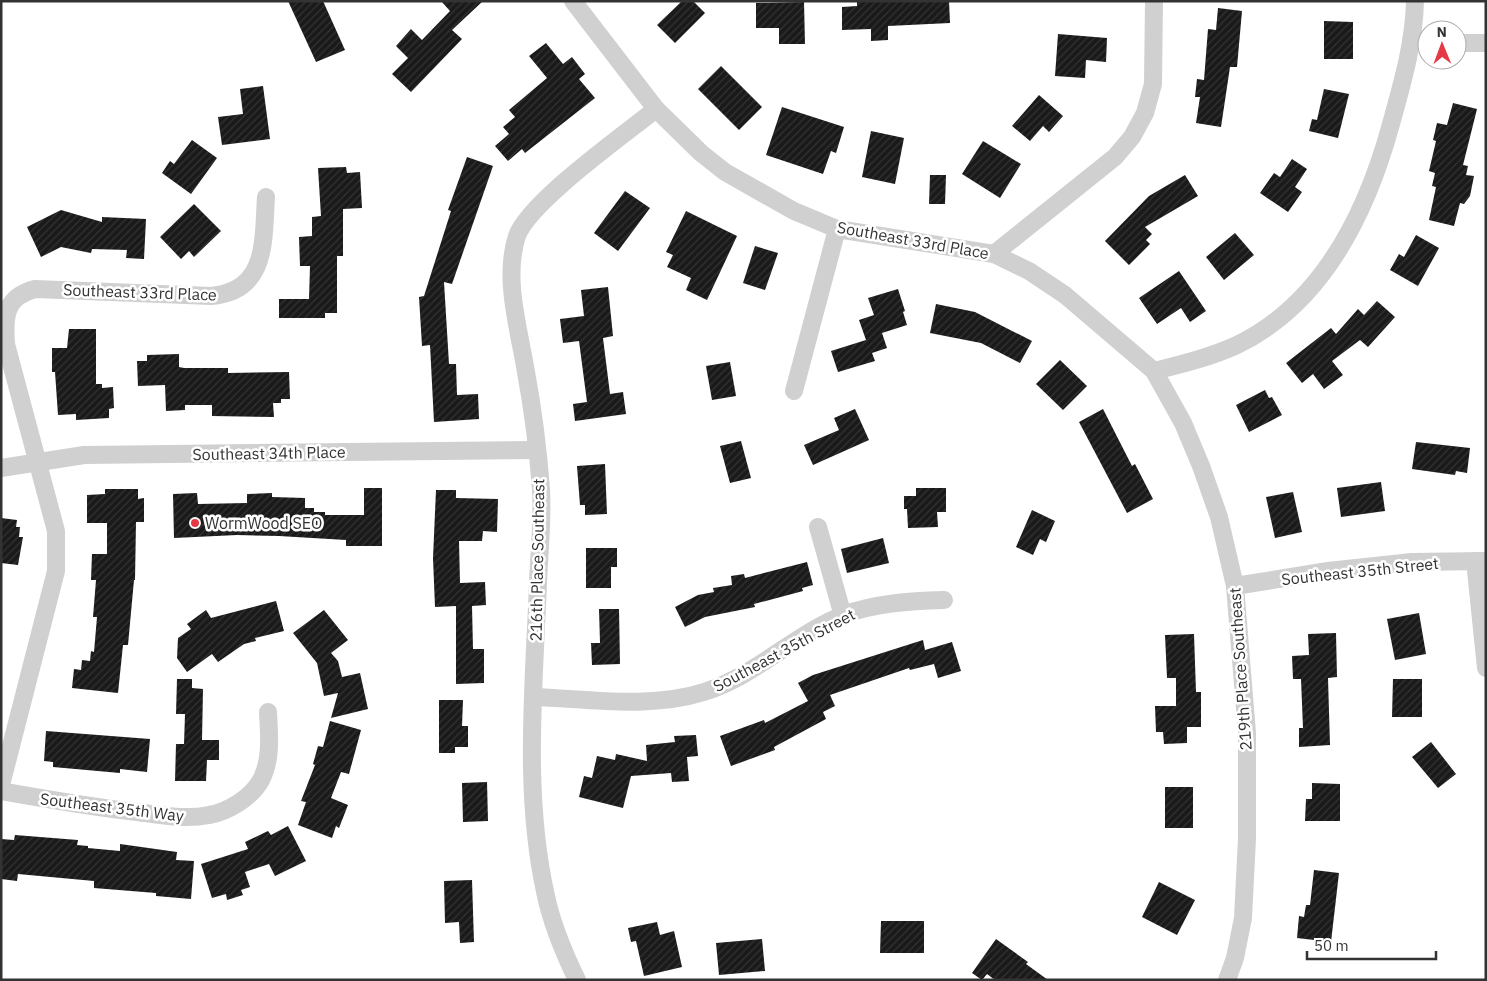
<svg xmlns="http://www.w3.org/2000/svg" width="1487" height="981" font-family="'IBM Plex Sans',sans-serif">
<style>
.building{fill:url(#building-hatch)}
.lines{fill:none;stroke-linecap:round;stroke-linejoin:round}
.minor{stroke:#d0d0d0;stroke-width:18}
.poi-dot{fill:#e63946;stroke:#fff;stroke-width:2}
.labels{text-anchor:middle;stroke-width:5;stroke-linejoin:round;paint-order:stroke}
.street-label{font-size:16px;fill:#333;stroke:#fff}
.poi-label{font-size:16px;fill:#333;stroke:#fff;text-anchor:start}
</style>
<defs>
<pattern id="building-hatch" width="6" height="6" patternUnits="userSpaceOnUse" patternTransform="scale(1.25)"><rect width="6" height="6" fill="#1a1a1a"/><path d="M-1 1l2-2M0 6l6-6M5 7l2-2" fill="none" stroke="#333"/></pattern>
</defs>
<rect width="100%" height="100%" fill="#fff"/>
<g class="building">
<polygon points="288,1 323,1 345,50 316,62"/>
<polygon points="441,1 483,1 452,30 462,39 411,92 392,74 408,58 396,46 411,29 422,40 450,11"/>
<polygon points="682,1 693,1 705,13 675,43 657,25"/>
<polygon points="857,1 949,1 950,23 888,26 888,40 871,41 871,29 842,30 842,7 857,6"/>
<polygon points="804,2 805,44 779,44 779,28 756,28 756,3"/>
<polygon points="1218,8 1242,11 1237,67 1230,67 1221,127 1196,123 1200,97 1195,97 1197,79 1204,80 1208,29 1216,30"/>
<polygon points="1324,21 1353,22 1353,59 1324,59"/>
<polygon points="1058,34 1107,38 1106,62 1086,60 1085,78 1055,76"/>
<polygon points="546,43 563,64 572,57 585,74 579,79 595,98 525,153 522,149 508,161 495,146 509,134 503,127 515,117 509,110 547,78 529,56"/>
<polygon points="721,66 762,107 739,130 698,89"/>
<polygon points="263,86 270,139 222,145 218,117 243,114 240,89"/>
<polygon points="1324,89 1349,94 1338,138 1309,131 1312,119 1317,120"/>
<polygon points="1039,95 1063,116 1049,132 1043,126 1030,141 1012,126"/>
<polygon points="1453,103 1477,109 1463,165 1468,166 1466,175 1474,176 1470,196 1464,204 1460,203 1454,226 1429,220 1436,187 1432,186 1435,173 1429,171 1436,141 1433,140 1437,123 1447,125"/>
<polygon points="782,107 844,127 836,153 831,151 823,174 766,155"/>
<polygon points="871,131 904,138 895,184 862,177"/>
<polygon points="192,140 217,158 191,194 162,173 170,161 174,164"/>
<polygon points="983,141 1021,164 1000,198 962,174"/>
<polygon points="467,157 493,166 452,284 444,282 449,364 456,364 457,395 478,394 479,419 434,422 430,345 422,346 419,297 424,296 451,211 448,210"/>
<polygon points="1292,159 1307,169 1295,187 1302,192 1288,212 1260,193 1274,173 1280,177"/>
<polygon points="346,167 347,173 360,172 362,208 343,209 343,256 337,256 337,313 325,313 325,318 279,318 279,299 309,299 310,266 300,266 299,237 312,236 312,217 321,216 318,168"/>
<polygon points="930,175 946,175 945,204 929,204"/>
<polygon points="1185,175 1198,196 1145,227 1152,234 1146,240 1150,244 1129,265 1105,241 1149,196"/>
<polygon points="625,191 650,208 618,251 594,233"/>
<polygon points="194,204 221,231 194,257 189,251 181,259 160,237"/>
<polygon points="61,210 102,222 102,217 146,219 144,259 126,258 127,250 92,249 91,253 61,247 41,257 27,227"/>
<polygon points="686,211 737,236 707,300 686,290 691,278 667,267 673,255 666,252"/>
<polygon points="1235,233 1254,255 1224,280 1206,257"/>
<polygon points="1416,235 1439,248 1418,286 1390,270 1399,254 1404,257"/>
<polygon points="755,246 778,253 765,290 743,283"/>
<polygon points="1179,271 1206,311 1190,322 1181,308 1157,324 1139,298"/>
<polygon points="608,287 613,336 603,338 610,394 623,392 626,414 575,421 573,404 587,402 579,341 563,343 560,319 584,316 581,290"/>
<polygon points="898,289 905,311 903,312 907,325 882,333 887,348 872,353 875,361 838,372 831,351 866,340 859,320 874,315 868,298"/>
<polygon points="1377,301 1395,317 1368,347 1360,340 1332,361 1343,375 1324,389 1313,374 1302,383 1286,363 1331,328 1336,334 1358,309 1364,315"/>
<polygon points="936,304 975,312 1032,341 1020,363 981,343 930,333"/>
<polygon points="69,329 96,329 96,384 102,384 102,388 113,387 114,408 109,409 109,418 76,420 76,414 58,415 55,372 52,372 52,348 67,348"/>
<polygon points="179,354 179,367 184,368 228,368 228,373 289,372 290,399 281,399 281,403 273,403 274,417 212,416 212,405 185,405 185,410 166,411 165,385 138,386 137,361 147,361 147,355"/>
<polygon points="1060,360 1087,386 1063,410 1036,384"/>
<polygon points="730,362 736,396 712,400 706,366"/>
<polygon points="1265,390 1269,398 1272,397 1282,415 1249,432 1236,405"/>
<polygon points="855,409 869,440 813,465 804,445 839,430 834,418"/>
<polygon points="1103,409 1132,466 1135,464 1153,499 1127,513 1079,422"/>
<polygon points="741,441 751,478 730,483 720,446"/>
<polygon points="1416,442 1470,448 1467,473 1456,471 1455,475 1412,469"/>
<polygon points="605,464 607,514 585,515 585,505 580,505 577,466"/>
<polygon points="1381,482 1385,511 1341,517 1337,488"/>
<polygon points="364,488 382,488 382,546 346,546 346,540 279,536 237,535 174,538 173,494 197,493 198,504 247,503 247,494 272,493 272,497 305,498 305,508 314,508 314,512 325,512 325,515 364,515"/>
<polygon points="916,488 946,488 946,512 937,512 938,527 908,528 907,509 904,509 904,496 916,496"/>
<polygon points="105,489 138,489 138,499 144,498 144,522 136,522 135,580 134,580 128,645 123,645 118,693 72,688 74,669 81,670 82,660 90,661 91,651 94,652 97,617 93,617 96,580 91,580 92,554 107,554 107,523 87,523 87,495 105,494"/>
<polygon points="436,490 456,490 456,498 498,499 497,532 483,531 482,541 459,541 460,583 485,582 486,605 472,606 473,649 484,649 484,683 456,684 456,606 435,607 433,558"/>
<polygon points="1293,492 1302,532 1275,538 1266,497"/>
<polygon points="1032,510 1055,521 1046,542 1040,539 1033,555 1016,547"/>
<polygon points="1,518 17,520 16,527 20,527 19,537 23,537 18,565 1,563"/>
<polygon points="883,538 889,563 847,573 841,549"/>
<polygon points="586,548 617,548 617,567 611,567 611,588 586,588"/>
<polygon points="807,562 813,585 802,588 803,591 754,604 755,607 705,617 685,627 675,607 698,595 714,592 713,588 732,585 731,576 744,574 745,578"/>
<polygon points="276,601 284,631 255,638 256,641 244,644 218,662 212,654 187,672 177,658 178,638 191,629 187,624 206,610 211,618"/>
<polygon points="599,609 619,609 620,664 592,665 591,643 600,643"/>
<polygon points="324,610 348,640 331,653 338,661 342,677 360,673 368,709 331,718 338,693 324,696 317,663 293,633"/>
<polygon points="1419,613 1426,654 1395,660 1387,619"/>
<polygon points="1336,633 1337,677 1328,678 1330,745 1299,747 1299,728 1303,728 1301,679 1293,679 1292,656 1309,655 1308,634"/>
<polygon points="1194,634 1196,692 1201,692 1201,727 1187,727 1187,743 1164,744 1163,732 1156,732 1155,706 1176,706 1176,678 1167,678 1165,635"/>
<polygon points="923,640 925,650 952,642 961,671 938,678 934,664 910,670 909,668 830,695 835,706 823,712 826,719 774,747 775,750 731,766 720,736 764,720 765,723 808,701 798,683 813,675"/>
<polygon points="177,679 192,679 192,688 203,689 202,740 219,740 219,760 207,760 206,781 175,781 176,744 184,744 185,714 176,714"/>
<polygon points="1393,679 1422,679 1422,717 1392,717"/>
<polygon points="439,700 463,700 462,726 468,726 468,747 455,747 455,753 439,753"/>
<polygon points="330,721 361,730 349,774 341,772 331,798 348,805 339,828 336,826 332,838 298,825 306,802 301,801 315,765 313,764 318,746 323,747"/>
<polygon points="46,731 150,739 147,772 120,769 120,773 53,767 53,762 44,761"/>
<polygon points="696,735 698,756 687,757 689,781 672,782 671,773 631,776 623,808 579,797 584,776 592,778 597,756 615,760 616,754 647,761 646,745 675,742 674,736"/>
<polygon points="1431,742 1456,774 1438,788 1412,757"/>
<polygon points="487,782 488,821 463,822 462,783"/>
<polygon points="1312,783 1340,784 1340,821 1305,821 1306,799 1312,799"/>
<rect x="1165" y="787" width="28" height="41"/>
<polygon points="288,826 306,861 275,876 269,864 245,872 250,887 241,890 243,895 227,900 226,894 212,898 201,864 248,849 245,842 268,831 271,835"/>
<polygon points="15,835 78,840 77,845 88,846 88,848 120,851 120,844 177,852 176,860 194,861 191,899 156,896 156,893 94,888 94,881 18,874 17,881 1,879 1,839 14,840"/>
<polygon points="1314,870 1339,873 1331,942 1297,938 1299,916 1304,917 1306,905 1310,905"/>
<polygon points="472,880 474,942 460,943 459,922 445,923 444,881"/>
<polygon points="1159,882 1195,900 1177,935 1142,917"/>
<polygon points="881,921 924,921 924,953 880,953"/>
<polygon points="657,922 660,935 674,931 682,967 644,976 636,941 631,942 628,928"/>
<polygon points="762,939 765,971 719,975 716,943"/>
<polygon points="996,939 1028,962 1026,964 1048,980 995,980 987,974 982,980 972,973"/>
</g>
<g class="lines">
<g class="minor">
<polyline points="573,1 656,109 701,153 725,172 794,211 837,229 994,254 1029,271 1065,295 1154,371 1183,423 1201,466 1219,517 1235,586 1247,733 1247,838 1243,918 1235,958 1227,980"/>
<polyline points="1411,42 1427,42"/>
<polyline points="1457,43 1486,43"/>
<polyline points="994,254 1115,157 1132,137 1145,113 1153,84 1154,1"/>
<path d="M1154 371C1182 364 1211 357 1237 345 1324 303 1367 212 1391 124 1402 84 1414 44 1415 1"/>
<polyline points="794,391 837,229"/>
<polyline points="1,468 84,455 537,450"/>
<polyline points="818,527 843,616"/>
<polyline points="1475,561 1486,668"/>
<polyline points="1235,586 1328,571 1412,562 1486,561"/>
<path d="M534 697C589 699 650 709 704 692 755 676 794 635 843 615 876 603 910 601 944 600"/>
<path d="M1 785 56 571V531L6 344C4 316 5 297 35 289L211 296C268 291 263 241 266 197"/>
<path d="M1 791C46 799 91 807 137 812 161 815 185 820 209 815 228 812 252 797 261 780 272 759 269 734 268 712"/>
<path d="M577 980C564 953 552 925 546 896 523 795 534 686 538 584 539 553 543 520 541 489 538 450 533 410 526 372 519 329 503 278 517 236 529 202 624 135 656 109"/>
</g>
</g>
<circle class="poi-dot" cx="195" cy="523" r="5"/>
<g class="labels">
<g class="street-label">
<text transform="translate(913 240) rotate(10)" y="6">Southeast 33rd Place</text>
<text transform="translate(140 292) rotate(2)" y="6">Southeast 33rd Place</text>
<text transform="translate(269 453) rotate(-1)" y="6">Southeast 34th Place</text>
<text transform="translate(537 560) rotate(-89)" y="6">216th Place Southeast</text>
<text transform="translate(1360 571) rotate(-6)" y="6">Southeast 35th Street</text>
<text transform="translate(784 650) rotate(-28)" y="6">Southeast 35th Street</text>
<text transform="translate(1240 669) rotate(-94)" y="6">219th Place Southeast</text>
<text transform="translate(112 807) rotate(7)" y="6">Southeast 35th Way</text>
</g>
<g class="poi-label">
<text x="205" y="529">WormWood SEO</text>
</g>
</g>
<rect width="1487" height="981" fill="none" stroke="#333333" stroke-width="5"/>
<g transform="translate(1442 45) rotate(359)"><circle r="24" fill="#ffffff" stroke="#adadad"/>
<path d="M0-4L9 19L0 12L-9 19Z" fill="#e63946"/>
<text y="-8" font-size="14" font-weight="bold" text-anchor="middle" fill="#333333">N</text>
</g>
<path d="M1307 951v8h129v-8" fill="none" stroke="#333333" stroke-width="2.5"/>
<text x="1314" y="951" font-size="15" fill="#333333" stroke="#ffffff" stroke-width="4" paint-order="stroke">50 m</text>
</svg>
